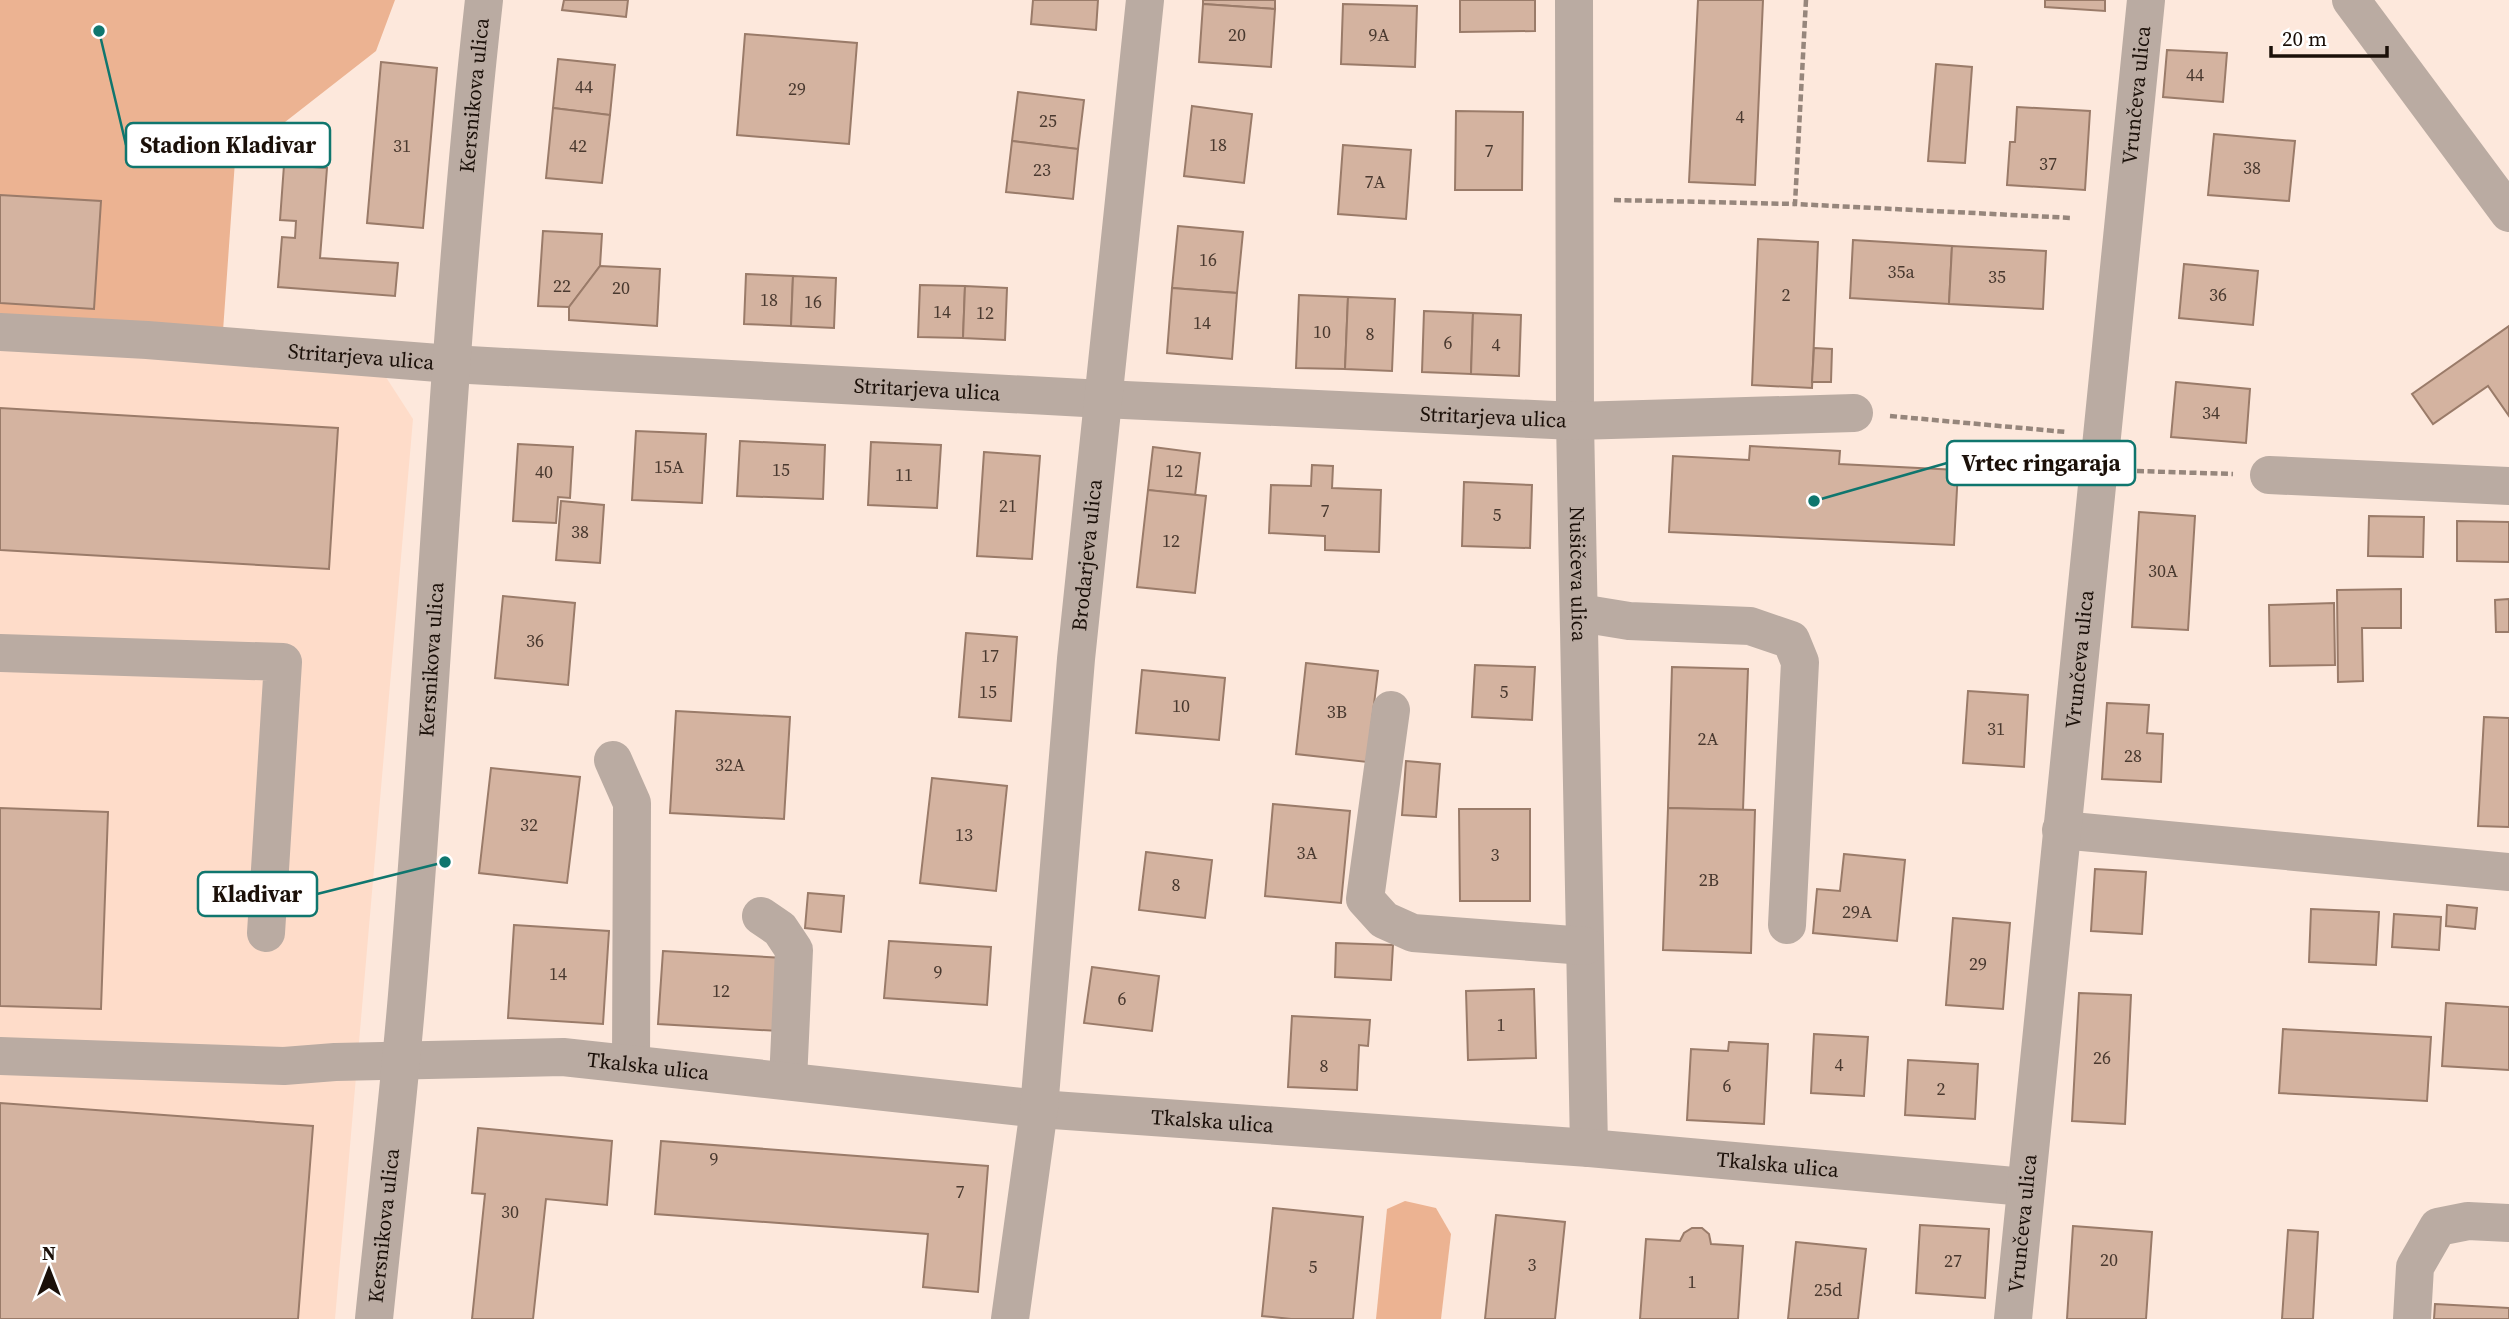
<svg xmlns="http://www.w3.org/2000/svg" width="2509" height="1319" font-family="'Source Serif 4',serif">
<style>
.built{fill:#fedcc9}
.green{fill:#ecb392}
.building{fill:#d4b3a0;stroke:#9a7b69;stroke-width:2}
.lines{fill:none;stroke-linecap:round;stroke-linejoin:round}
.path{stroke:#96867c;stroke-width:4.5;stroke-dasharray:7 3.5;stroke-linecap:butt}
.minor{stroke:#baaba2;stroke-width:38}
.labels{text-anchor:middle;stroke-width:7;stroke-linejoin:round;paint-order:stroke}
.number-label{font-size:18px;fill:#49392f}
.street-label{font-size:21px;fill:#1b1009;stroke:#fff}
.leader{fill:none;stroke:#0f766e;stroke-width:2.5}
.callout-dot{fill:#0f766e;stroke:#fff;stroke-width:2.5}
.callout{fill:#fff;stroke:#0f766e;stroke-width:2.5}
.callout-label{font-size:23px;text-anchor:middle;font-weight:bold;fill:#1b1009}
</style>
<rect width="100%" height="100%" fill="#fde8dc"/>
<polygon class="built" points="0,316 362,340 413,419 335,1319 0,1319"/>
<g class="green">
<polygon points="0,0 395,0 376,51 235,161 223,331 0,316"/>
<polygon points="1405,1201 1436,1208 1451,1234 1441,1319 1376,1319 1387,1209"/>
</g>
<g class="building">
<polygon points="564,0 628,0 626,17 562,10"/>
<polygon points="1033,0 1098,0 1096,30 1031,24"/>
<polygon points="1203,0 1275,0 1275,9 1203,4"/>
<polygon points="1460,0 1535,0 1535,31 1460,32"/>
<polygon points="1698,0 1763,0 1755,185 1689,182"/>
<polygon points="2045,0 2105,0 2105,11 2045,7"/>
<polygon points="1203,4 1275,9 1271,67 1199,62"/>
<polygon points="1343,4 1417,6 1415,67 1341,64"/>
<polygon points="745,34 857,43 849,144 737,135"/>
<polygon points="2167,50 2227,53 2223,102 2163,97"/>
<polygon points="558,59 615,65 610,115 553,108"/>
<polygon points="381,62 437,68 423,228 367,223"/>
<polygon points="1936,64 1972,67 1965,163 1928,161"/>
<polygon points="1018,92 1084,100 1078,149 1012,141"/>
<polygon points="1192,106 1252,114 1244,183 1184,176"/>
<polygon points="2017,107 2090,111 2085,190 2007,185 2010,142 2015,142"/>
<polygon points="553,108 610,115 602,183 546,178"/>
<polygon points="1456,111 1523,112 1522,190 1455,190"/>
<polygon points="2214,134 2295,141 2289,201 2208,195"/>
<polygon points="1012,141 1078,149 1073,199 1006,192"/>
<polygon points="1343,145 1411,150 1406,219 1338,214"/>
<polygon points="284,165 327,168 320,258 398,263 395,296 278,287 282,237 295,238 296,221 280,220"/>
<polygon points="0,195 101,201 94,309 0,303"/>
<polygon points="1178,226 1243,232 1237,293 1172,288"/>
<polygon points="543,231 602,234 600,266 569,307 538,306"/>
<polygon points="1758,239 1818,242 1812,388 1752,385"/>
<polygon points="1853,240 1952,246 1949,304 1850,298"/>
<polygon points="1952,246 2046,251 2043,309 1949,304"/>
<polygon points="2184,264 2258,271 2253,325 2179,318"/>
<polygon points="600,266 660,269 657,326 569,320 569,307"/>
<polygon points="746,274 793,276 791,326 744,324"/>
<polygon points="793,276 836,278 834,328 791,326"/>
<polygon points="920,285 965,286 963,338 918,337"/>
<polygon points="965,286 1007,288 1005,340 963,338"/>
<polygon points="1172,288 1237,293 1232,359 1167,353"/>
<polygon points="1299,295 1348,297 1345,369 1296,368"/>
<polygon points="1348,297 1395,299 1392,371 1345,369"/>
<polygon points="1424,311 1473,313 1471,374 1422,372"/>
<polygon points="1473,313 1521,315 1519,376 1471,374"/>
<polygon points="2509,326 2509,416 2488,386 2433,424 2412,394"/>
<polygon points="1814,348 1832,349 1831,382 1812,382"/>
<polygon points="2176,382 2250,389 2246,443 2171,437"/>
<polygon points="0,408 338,428 329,569 0,550"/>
<polygon points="636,431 706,434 702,503 632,500"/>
<polygon points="740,441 825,445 823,499 737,496"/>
<polygon points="871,442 941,445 937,508 868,505"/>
<polygon points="518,444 573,447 570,498 558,497 556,523 513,521"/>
<polygon points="1750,446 1840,451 1839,464 1958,470 1954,545 1669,532 1673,456 1749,460"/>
<polygon points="1153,447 1200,453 1195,496 1148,490"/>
<polygon points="984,452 1040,456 1032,559 977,556"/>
<polygon points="1312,465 1333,466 1332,488 1381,490 1379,552 1325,550 1325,536 1269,533 1271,485 1311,486"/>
<polygon points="1464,482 1532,485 1530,548 1462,546"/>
<polygon points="1148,490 1206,496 1195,593 1137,587"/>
<polygon points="561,501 604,505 600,563 556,560"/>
<polygon points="2139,512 2195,516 2188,630 2132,627"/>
<polygon points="2369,516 2424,517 2423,557 2368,556"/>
<polygon points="2457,521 2509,522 2509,562 2457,561"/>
<polygon points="2401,589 2401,628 2362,628 2363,681 2338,682 2337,590"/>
<polygon points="503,596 575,603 568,685 495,678"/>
<polygon points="2509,599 2509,632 2496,632 2495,600"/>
<polygon points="2334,603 2335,665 2270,666 2269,605"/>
<polygon points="966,633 1017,637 1011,721 959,717"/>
<polygon points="1306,663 1378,671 1367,762 1296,754"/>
<polygon points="1475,665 1535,667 1532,720 1472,717"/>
<polygon points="1672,667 1748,669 1743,810 1668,808"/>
<polygon points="1142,670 1225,678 1219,740 1136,733"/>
<polygon points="1968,691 2028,695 2024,767 1963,763"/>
<polygon points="2107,703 2149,705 2147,733 2163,734 2161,782 2102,779"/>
<polygon points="676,711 790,717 784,819 670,813"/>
<polygon points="2484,717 2509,718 2509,827 2478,826"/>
<polygon points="1406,761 1440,764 1436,817 1402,815"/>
<polygon points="491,768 580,777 567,883 479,873"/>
<polygon points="932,778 1007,786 996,891 920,883"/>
<polygon points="1273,804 1350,811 1341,903 1265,896"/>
<polygon points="0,808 108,812 101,1009 0,1006"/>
<polygon points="1668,808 1755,810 1751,953 1663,950"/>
<polygon points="1459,809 1530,809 1530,901 1460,901"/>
<polygon points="1146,852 1212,860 1205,918 1139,910"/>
<polygon points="1844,854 1905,860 1897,941 1813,933 1817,889 1840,891"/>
<polygon points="2095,869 2146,872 2142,934 2091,931"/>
<polygon points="808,893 844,896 841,932 805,928"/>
<polygon points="2447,905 2477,908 2475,929 2446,926"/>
<polygon points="2311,909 2379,912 2376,965 2309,962"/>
<polygon points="2394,914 2441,917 2439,950 2392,947"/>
<polygon points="1953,918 2010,923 2003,1009 1946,1005"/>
<polygon points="514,925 609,931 603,1024 508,1018"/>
<polygon points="889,941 991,947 987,1005 884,998"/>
<polygon points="1336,943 1393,945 1391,980 1335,977"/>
<polygon points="663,951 784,958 779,1031 658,1024"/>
<polygon points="1092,967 1159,976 1152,1031 1084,1023"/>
<polygon points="1534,989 1536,1058 1468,1060 1466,991"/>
<polygon points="2079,993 2131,995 2125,1124 2072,1121"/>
<polygon points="2446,1003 2509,1007 2509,1070 2442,1066"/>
<polygon points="1292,1016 1370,1020 1368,1046 1359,1045 1357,1090 1288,1087"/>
<polygon points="2283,1029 2431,1037 2427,1101 2279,1093"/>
<polygon points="1814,1034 1868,1037 1864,1096 1811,1093"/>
<polygon points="1729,1042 1768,1044 1764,1124 1687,1120 1691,1049 1728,1051"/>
<polygon points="1908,1060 1978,1064 1975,1119 1905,1115"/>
<polygon points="0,1103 313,1126 298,1319 0,1319"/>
<polygon points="478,1128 612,1141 607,1205 546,1199 533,1319 472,1319 485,1194 472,1193"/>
<polygon points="661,1141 988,1166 978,1292 923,1287 928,1234 655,1214"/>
<polygon points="1273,1208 1363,1217 1353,1319 1291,1319 1262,1316"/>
<polygon points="1496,1215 1565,1222 1555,1319 1485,1319"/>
<polygon points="1920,1225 1989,1229 1985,1298 1916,1293"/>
<polygon points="2073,1226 2152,1232 2146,1319 2067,1319"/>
<polygon points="1692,1228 1702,1228 1709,1234 1711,1244 1743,1246 1738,1319 1640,1319 1646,1239 1680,1241 1684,1233"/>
<polygon points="2288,1230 2318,1232 2313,1319 2282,1319"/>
<polygon points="1796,1242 1866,1249 1858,1319 1788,1319"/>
<polygon points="2435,1304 2509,1308 2509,1319 2434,1319"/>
</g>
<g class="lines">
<g class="path">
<polyline points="1806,0 1795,204 2072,218"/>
<polyline points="1614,200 1795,204"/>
<polyline points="1890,416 2066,432"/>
<polyline points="2137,471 2233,474"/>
</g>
<g class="minor">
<path id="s1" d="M1574 0 1575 421 1589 1148"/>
<polyline points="2351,0 2509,213"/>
<path id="s2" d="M0 332 147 340 451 364 1103 399 1575 421 1854 413"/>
<polyline points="2269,475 2509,486"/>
<polyline points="1580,613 1629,621 1750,626 1791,640 1800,662 1787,925"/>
<polyline points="0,653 283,662 266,933"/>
<polyline points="1391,710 1365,899 1384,920 1413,933 1585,946"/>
<polyline points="613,760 632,803 631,1064"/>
<polyline points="2061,830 2509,872"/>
<polyline points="761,916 780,929 794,950 788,1081"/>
<path id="s3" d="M0 1056 284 1066 335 1062 563 1057 1039 1109 1589 1148 2025 1187"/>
<path id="s4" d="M374 1319C385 1211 398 1103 407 995 435 663 447 331 484 0"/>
<path id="s5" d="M1010 1319 1039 1109 1076 659 1145 0"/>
<path id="s6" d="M2013 1319 2146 0"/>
<polyline points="2412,1319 2415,1267 2438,1227 2468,1221 2509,1223"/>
</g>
</g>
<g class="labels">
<g class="number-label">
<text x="1237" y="41">20</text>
<text x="1379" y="41">9A</text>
<text x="2195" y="81">44</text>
<text x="584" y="93">44</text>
<text x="797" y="95">29</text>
<text x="1740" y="123">4</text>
<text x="1048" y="127">25</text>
<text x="1218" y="151">18</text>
<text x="402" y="152">31</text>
<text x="578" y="152">42</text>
<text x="1489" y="157">7</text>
<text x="2048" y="170">37</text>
<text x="2252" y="174">38</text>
<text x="1042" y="176">23</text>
<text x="1375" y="188">7A</text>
<text x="1208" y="266">16</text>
<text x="1901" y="278">35a</text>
<text x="1997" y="283">35</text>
<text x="562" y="292">22</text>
<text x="621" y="294">20</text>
<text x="1786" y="301">2</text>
<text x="2218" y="301">36</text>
<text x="769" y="306">18</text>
<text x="813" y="308">16</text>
<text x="942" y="318">14</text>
<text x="985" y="319">12</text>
<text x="1202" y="329">14</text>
<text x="1322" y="338">10</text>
<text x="1370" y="340">8</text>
<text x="1448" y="349">6</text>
<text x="1496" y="351">4</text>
<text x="2211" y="419">34</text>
<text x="669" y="473">15A</text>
<text x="781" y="476">15</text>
<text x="1174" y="477">12</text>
<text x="544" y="478">40</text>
<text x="904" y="481">11</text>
<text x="1008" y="512">21</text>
<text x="1325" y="517">7</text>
<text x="1497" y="521">5</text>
<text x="580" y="538">38</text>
<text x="1171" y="547">12</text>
<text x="2163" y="577">30A</text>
<text x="535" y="647">36</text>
<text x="990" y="662">17</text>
<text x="988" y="698">15</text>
<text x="1504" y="698">5</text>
<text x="1181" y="712">10</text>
<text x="1337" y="718">3B</text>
<text x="1996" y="735">31</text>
<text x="1708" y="745">2A</text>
<text x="2133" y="762">28</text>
<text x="730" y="771">32A</text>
<text x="529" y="831">32</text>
<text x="964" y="841">13</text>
<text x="1307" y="859">3A</text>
<text x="1495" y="861">3</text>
<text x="1709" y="886">2B</text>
<text x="1176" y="891">8</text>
<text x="1857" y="918">29A</text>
<text x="1978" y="970">29</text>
<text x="938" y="978">9</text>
<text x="558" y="980">14</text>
<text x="721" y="997">12</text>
<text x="1122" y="1005">6</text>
<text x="1501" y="1031">1</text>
<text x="2102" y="1064">26</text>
<text x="1839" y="1071">4</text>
<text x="1324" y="1072">8</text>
<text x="1727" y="1092">6</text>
<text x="1941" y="1095">2</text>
<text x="714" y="1165">9</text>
<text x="960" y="1198">7</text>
<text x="510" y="1218">30</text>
<text x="2109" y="1266">20</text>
<text x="1953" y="1267">27</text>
<text x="1532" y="1271">3</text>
<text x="1313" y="1273">5</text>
<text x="1692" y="1288">1</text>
<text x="1828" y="1296">25d</text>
</g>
<g class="street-label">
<text dy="7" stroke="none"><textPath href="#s4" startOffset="1228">Kersnikova ulica</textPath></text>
<text dy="7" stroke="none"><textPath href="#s6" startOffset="1230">Vrunčeva ulica</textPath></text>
<text dy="7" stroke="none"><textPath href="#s2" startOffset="362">Stritarjeva ulica</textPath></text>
<text dy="7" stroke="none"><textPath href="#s2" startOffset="929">Stritarjeva ulica</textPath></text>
<text dy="7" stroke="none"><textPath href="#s2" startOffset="1496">Stritarjeva ulica</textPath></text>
<text dy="7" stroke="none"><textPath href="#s5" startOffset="768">Brodarjeva ulica</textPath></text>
<text dy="7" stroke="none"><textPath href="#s1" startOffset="574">Nušičeva ulica</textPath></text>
<text dy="7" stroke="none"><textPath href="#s6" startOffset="663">Vrunčeva ulica</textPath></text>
<text dy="7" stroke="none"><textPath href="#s4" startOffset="662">Kersnikova ulica</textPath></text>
<text dy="7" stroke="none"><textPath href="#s3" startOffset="649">Tkalska ulica</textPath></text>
<text dy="7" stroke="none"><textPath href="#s3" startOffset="1216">Tkalska ulica</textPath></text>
<text dy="7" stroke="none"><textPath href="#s3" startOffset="1783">Tkalska ulica</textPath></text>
<text dy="7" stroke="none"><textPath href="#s6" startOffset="96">Vrunčeva ulica</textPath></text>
<text dy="7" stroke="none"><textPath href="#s4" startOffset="94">Kersnikova ulica</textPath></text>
</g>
</g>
<path class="leader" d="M99 31L126 145M1814 501L1947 463M445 862L317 894"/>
<g class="callout-dot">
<circle cx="99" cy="31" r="7"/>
<circle cx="1814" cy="501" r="7"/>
<circle cx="445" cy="862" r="7"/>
</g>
<g class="callout">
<rect x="126" y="123" width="204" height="44" rx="7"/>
<rect x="1947" y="441" width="188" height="44" rx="7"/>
<rect x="198" y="872" width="119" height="44" rx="7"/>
</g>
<g class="callout-label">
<text x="228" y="153">Stadion Kladivar</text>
<text x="2041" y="471">Vrtec ringaraja</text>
<text x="257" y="902">Kladivar</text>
</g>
<g transform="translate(49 1270)" stroke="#ffffff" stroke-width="5" paint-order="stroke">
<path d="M0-5L12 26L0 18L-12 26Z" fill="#1b1009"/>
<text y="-10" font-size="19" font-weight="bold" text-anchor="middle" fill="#1b1009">N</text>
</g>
<path d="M2271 46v10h116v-10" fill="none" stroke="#1b1009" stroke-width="3.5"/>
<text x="2282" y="46" font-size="21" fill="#1b1009" stroke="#ffffff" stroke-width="5" paint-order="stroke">20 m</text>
</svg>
